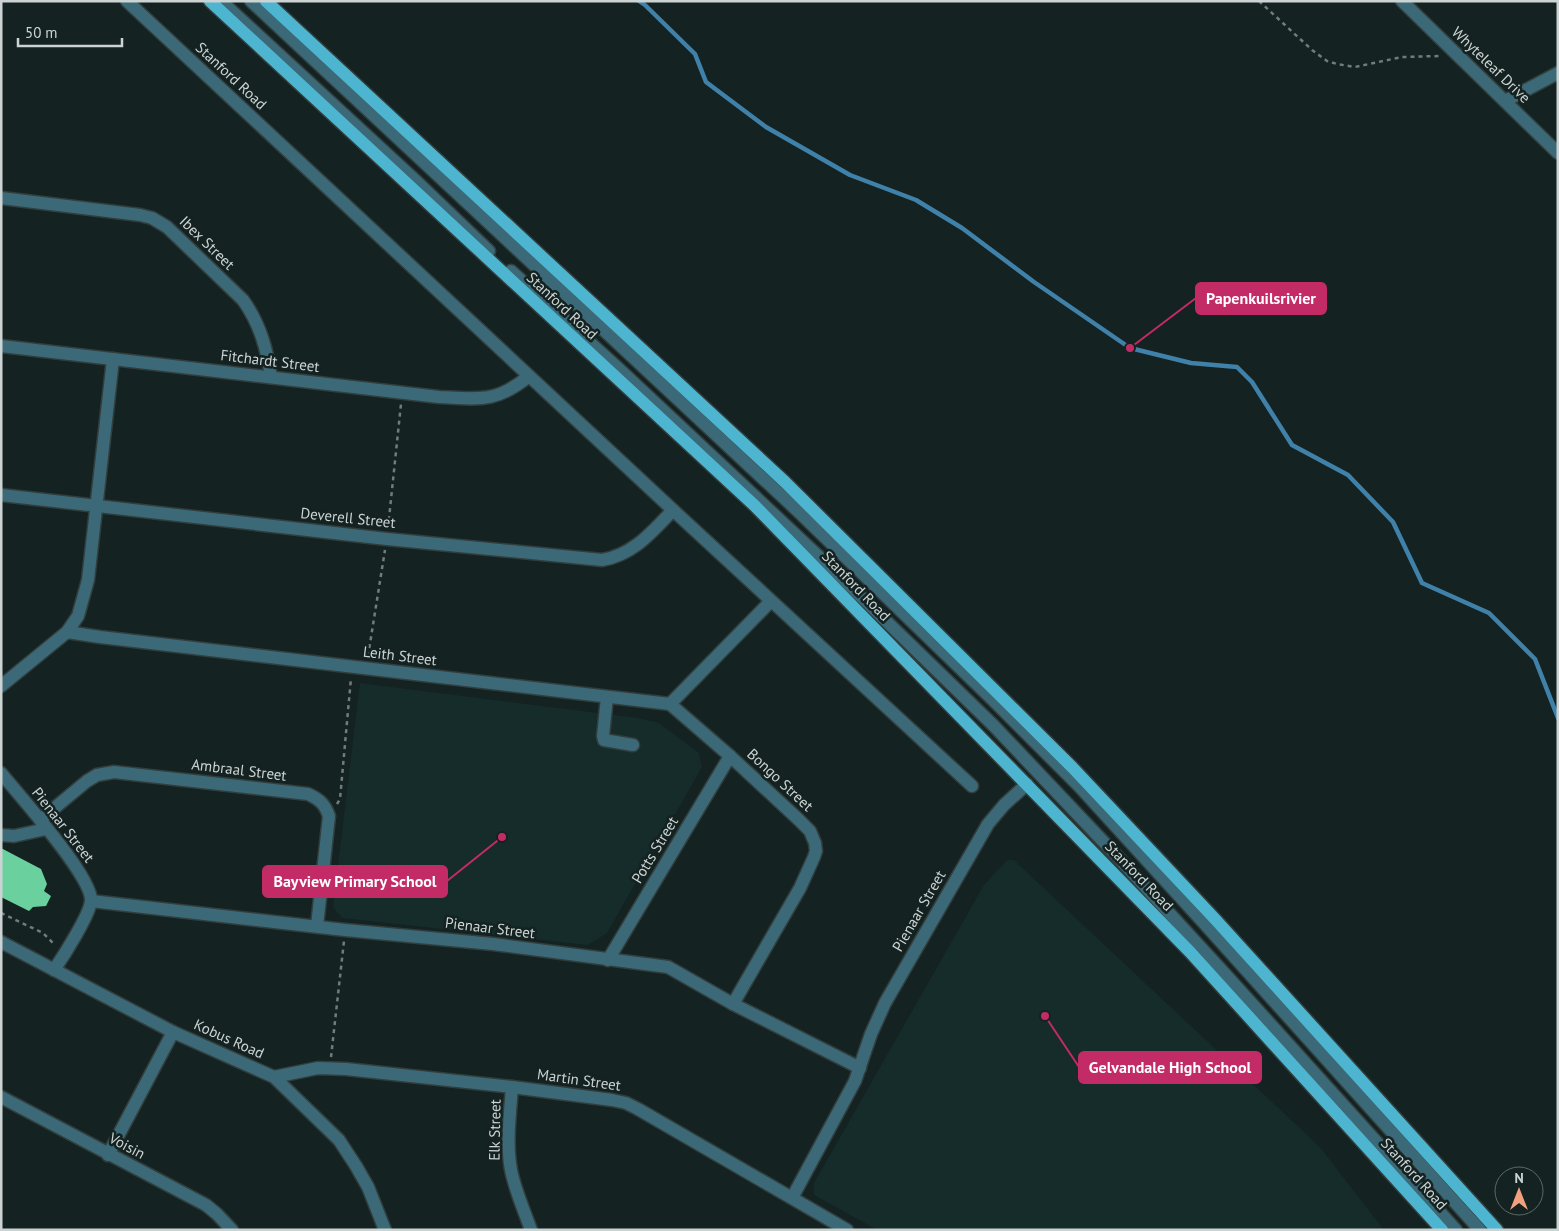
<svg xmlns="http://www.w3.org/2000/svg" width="1559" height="1231" font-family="'PT Sans',sans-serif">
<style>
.built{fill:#152c2a}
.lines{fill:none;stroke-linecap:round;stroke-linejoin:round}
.stream{stroke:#4081aa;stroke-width:4.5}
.building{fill:#6ad09e}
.minor-casing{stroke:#313e3d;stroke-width:15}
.major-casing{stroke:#313e3d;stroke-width:15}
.path{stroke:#717c7b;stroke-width:2.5;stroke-dasharray:4 4;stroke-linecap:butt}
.minor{stroke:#3c6977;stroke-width:12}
.major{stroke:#4db5d0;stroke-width:12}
.labels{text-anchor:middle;stroke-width:5;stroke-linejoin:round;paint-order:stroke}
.street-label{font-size:15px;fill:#cbd4d3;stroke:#142221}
.leader{fill:none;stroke:#c32b67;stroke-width:2}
.callout-dot{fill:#c32b67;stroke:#142221;stroke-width:2}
.callout{fill:#c32b67;stroke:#c32b67;stroke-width:2}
.callout-label{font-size:16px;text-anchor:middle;font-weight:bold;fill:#fff}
</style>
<rect width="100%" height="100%" fill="#142221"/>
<g class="built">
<polygon points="360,683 638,718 659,723 699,753 702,767 607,933 588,945 342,918 333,907"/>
<polygon points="1007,860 1014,860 1320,1147 1384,1230 877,1230 814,1195 814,1183 984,885"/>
</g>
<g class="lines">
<polyline class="stream" points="639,1 645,5 695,54 706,82 766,127 850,175 916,200 962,228 1034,282 1130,348 1191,363 1237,367 1252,382 1292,445 1348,475 1393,522 1422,583 1489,613 1535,659 1558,718"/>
</g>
<polygon class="building" points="1,848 41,869 47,884 44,891 51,896 46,906 33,907 29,911 1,897"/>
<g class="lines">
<g class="minor-casing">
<g id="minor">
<polyline points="127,1 673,510 972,786"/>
<polyline points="221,1 416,181 489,251"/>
<polyline points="251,1 800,513 991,698 1079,786 1203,922 1480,1230"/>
<polyline points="1402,1 1558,153"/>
<polyline points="1505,101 1558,73"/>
<path d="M1 198 140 215 152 218 167 227 243 300C260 324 267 349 271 377"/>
<polyline points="511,271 619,369 847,583 994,726 1116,855 1226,975 1456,1230"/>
<path d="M1 346 439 397C480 399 496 403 529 376"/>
<path d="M1 495 387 539 602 560C633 555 652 532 673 510"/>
<polyline points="67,632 100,637 670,704 771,601"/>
<polyline points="1,686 67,632 78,616 88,580 113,359"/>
<polyline points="607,697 603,736 604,740 633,745"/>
<polyline points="670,704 730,756 798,819 810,831 815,843 816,851 814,857 800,888 733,1004"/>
<path d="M1 773C19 795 91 875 91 900 91 913 63 957 54 970"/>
<path d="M40 820 87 781 97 775 114 772 308 794C319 799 325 804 329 816L317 926"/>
<polyline points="1,835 14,836 46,829"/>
<polyline points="91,901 345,930 493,944 668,967 733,1004 860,1068"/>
<polyline points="1,942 173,1032 274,1077 339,1140 356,1166 368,1187 385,1230"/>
<polyline points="608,960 730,756"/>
<polyline points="274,1077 318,1068 346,1069 512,1087 612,1100 626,1103 638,1109 847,1230"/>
<path d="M512 1087C510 1114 506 1143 511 1170 515 1190 524 1210 531 1230"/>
<polyline points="1,1097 206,1205 217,1214 232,1230"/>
<polyline points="108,1155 173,1032"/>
<polyline points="792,1198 855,1081 871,1034 885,1003 988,824 1004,805 1027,784"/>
</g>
</g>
<g class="major-casing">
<g id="major">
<polyline points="210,1 755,506 1190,952 1442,1230"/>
<polyline points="266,1 785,482 1072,767 1215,919 1497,1230"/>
</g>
</g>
<g class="path">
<polyline points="1259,1 1312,50 1327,61 1337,64 1355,67 1402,57 1440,56"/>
<polyline points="388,528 401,404"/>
<polyline points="368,656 385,550"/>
<polyline points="337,804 340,799 351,678"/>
<polyline points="1,913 43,933 54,944"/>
<polyline points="331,1057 344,941"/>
</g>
<use href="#minor" class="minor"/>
<use href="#major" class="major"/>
</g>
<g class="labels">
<g class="street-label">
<text transform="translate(1491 65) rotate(44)" y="5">Whyteleaf Drive</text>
<text transform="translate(231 76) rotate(43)" y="5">Stanford Road</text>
<text transform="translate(207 243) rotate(44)" y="5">Ibex Street</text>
<text transform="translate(562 306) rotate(43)" y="5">Stanford Road</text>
<text transform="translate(270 361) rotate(7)" y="5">Fitchardt Street</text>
<text transform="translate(348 518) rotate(6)" y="5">Deverell Street</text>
<text transform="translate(856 586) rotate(46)" y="5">Stanford Road</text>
<text transform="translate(400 656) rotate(7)" y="5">Leith Street</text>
<text transform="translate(239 770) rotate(7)" y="5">Ambraal Street</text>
<text transform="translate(780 780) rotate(43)" y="5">Bongo Street</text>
<text transform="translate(63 825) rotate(52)" y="5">Pienaar Street</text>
<text transform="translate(655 850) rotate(-59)" y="5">Potts Street</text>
<text transform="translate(1139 876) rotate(46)" y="5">Stanford Road</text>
<text transform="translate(919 911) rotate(-60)" y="5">Pienaar Street</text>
<text transform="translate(490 928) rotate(7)" y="5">Pienaar Street</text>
<text transform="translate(229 1039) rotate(24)" y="5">Kobus Road</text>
<text transform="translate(579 1080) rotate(8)" y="5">Martin Street</text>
<text transform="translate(495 1130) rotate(-89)" y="5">Elk Street</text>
<text transform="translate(127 1146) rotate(28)" y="5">Voisin</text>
<text transform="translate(1414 1174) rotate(48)" y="5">Stanford Road</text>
</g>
</g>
<path class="leader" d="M1130 348L1196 298M502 837L447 881M1045 1016L1079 1067"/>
<g class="callout-dot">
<circle cx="1130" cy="348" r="5"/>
<circle cx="502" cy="837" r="5"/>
<circle cx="1045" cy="1016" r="5"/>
</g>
<g class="callout">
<rect x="1196" y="283" width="130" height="31" rx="5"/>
<rect x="263" y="866" width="184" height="31" rx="5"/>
<rect x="1079" y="1052" width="182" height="31" rx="5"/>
</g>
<g class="callout-label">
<text x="1261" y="304">Papenkuilsrivier</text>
<text x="355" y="887">Bayview Primary School</text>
<text x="1170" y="1073">Gelvandale High School</text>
</g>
<rect width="1559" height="1231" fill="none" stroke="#cbd4d3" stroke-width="5"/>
<g transform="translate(1519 1191)"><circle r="24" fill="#142221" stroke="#5d6968"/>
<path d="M0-4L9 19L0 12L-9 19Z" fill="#f1a17d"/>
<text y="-8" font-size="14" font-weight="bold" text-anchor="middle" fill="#cbd4d3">N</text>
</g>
<path d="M18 38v8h104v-8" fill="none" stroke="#cbd4d3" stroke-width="2.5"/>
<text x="25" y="38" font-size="15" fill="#cbd4d3" stroke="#142221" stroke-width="4" paint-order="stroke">50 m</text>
</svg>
